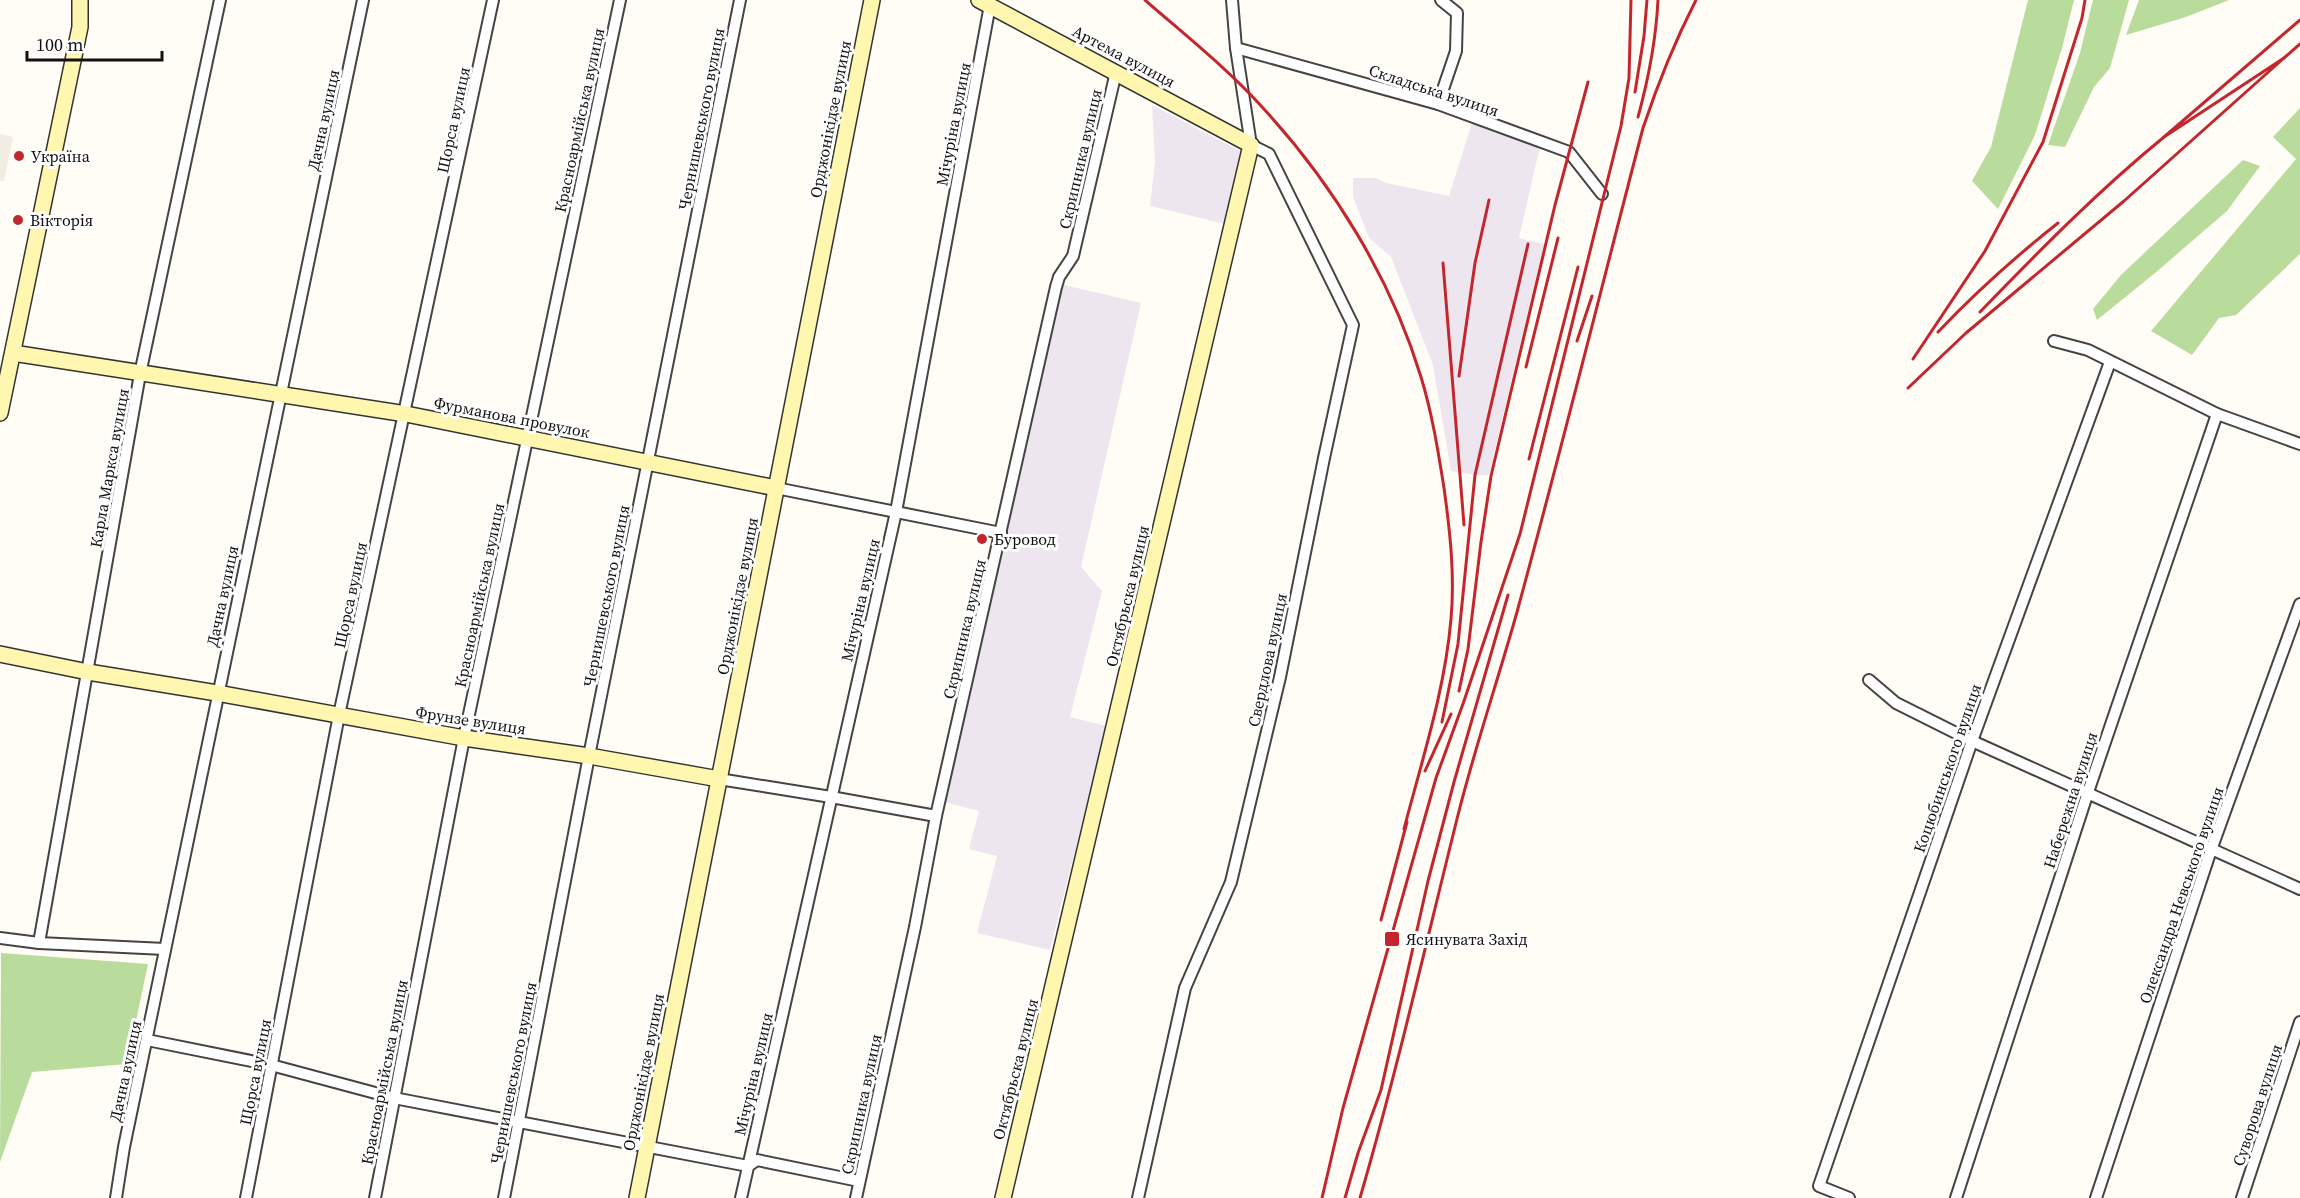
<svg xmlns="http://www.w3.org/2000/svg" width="2300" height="1198" font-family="'Source Serif 4',serif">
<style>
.industrial{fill:#eee6ef}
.forest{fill:#b9dc9c}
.plaza{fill:#f1ede2}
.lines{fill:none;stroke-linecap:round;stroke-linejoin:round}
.street-casing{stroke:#444;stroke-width:14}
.secondary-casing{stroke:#333;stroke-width:18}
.street{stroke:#fff;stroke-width:10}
.secondary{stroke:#fff6b0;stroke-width:15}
.rail{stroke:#c4262e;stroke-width:3}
.poi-dot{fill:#c4262e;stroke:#fff;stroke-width:2}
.labels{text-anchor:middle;stroke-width:6;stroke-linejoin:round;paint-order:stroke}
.street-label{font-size:16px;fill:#111;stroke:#fff}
.poi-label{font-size:16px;fill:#111;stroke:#fff;text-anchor:start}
</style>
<rect width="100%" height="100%" fill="#fffdf5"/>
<g class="industrial">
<polygon points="1152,105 1242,152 1226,224 1150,206 1155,161"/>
<polygon points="1473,120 1541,142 1519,238 1544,244 1489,475 1475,475 1451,471 1433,365 1391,257 1369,238 1353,197 1353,178 1376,178 1386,183 1449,196"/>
<polygon points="1060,284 1141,303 1081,567 1102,591 1070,717 1106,726 1050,950 977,933 997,856 969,849 979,811 944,802"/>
</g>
<g class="forest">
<polygon points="2028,0 2074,0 2062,48 2035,135 1998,209 1972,181 1991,147"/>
<polygon points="2093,0 2129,0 2110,68 2094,87 2065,147 2048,145 2080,53"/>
<polygon points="2139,0 2229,0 2186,17 2126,35"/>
<polygon points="2300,108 2300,254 2236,315 2219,318 2192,355 2151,331 2296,159 2273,137"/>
<polygon points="2243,160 2260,166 2227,211 2155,273 2097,320 2093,309 2121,275"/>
<polygon points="1,953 148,964 127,1064 32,1072 0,1162"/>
</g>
<polygon class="plaza" points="0,134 13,137 4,181 0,181"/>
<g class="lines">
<g class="street-casing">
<g id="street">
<polyline points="1236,48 1438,104 1569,152 1602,194"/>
<polyline points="1438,104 1456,51 1457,13 1441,0"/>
<polyline points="2054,341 2088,350 2217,414 2300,444"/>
<polyline points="776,488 1001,533"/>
<polyline points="1869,680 1896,703 1972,741 2300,889"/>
<polyline points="719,779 831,797 936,816"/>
<polyline points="0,938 39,943 165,949"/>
<polyline points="39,943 140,374 220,0"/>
<polyline points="147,1040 271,1065 394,1098 748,1166 757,1160 859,1181"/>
<polyline points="116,1198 124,1147 363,0"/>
<polyline points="246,1198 339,715 493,0"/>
<polyline points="375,1198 464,738 620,0"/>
<polyline points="504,1198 589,756 740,0"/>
<polyline points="741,1198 896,512 990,5"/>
<polyline points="856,1198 915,927 936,816 1056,287 1059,277 1073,256 1116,72"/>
<polyline points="1138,1198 1185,988 1231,882 1280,677 1324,458 1353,325 1269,154 1251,145 1236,48 1232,0"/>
<polyline points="1849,1198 1819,1186 1972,741 2110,362"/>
<polyline points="1956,1198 2088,792 2217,414"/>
<polyline points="2096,1198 2211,850 2300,604"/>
<polyline points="2242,1198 2300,1022"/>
</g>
</g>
<g class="secondary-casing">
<g id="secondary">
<polyline points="979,0 1251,145 1003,1198"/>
<polyline points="13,353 406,414 776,488"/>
<polyline points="0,413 80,27 80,0"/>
<polyline points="0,654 88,672 217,693 464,738 589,756 719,779"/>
<polyline points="637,1198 872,0"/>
</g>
</g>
<use href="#street" class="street"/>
<use href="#secondary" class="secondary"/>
<g class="rail">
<path d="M1145 0C1185 35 1228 69 1263 108 1333 184 1391 278 1421 377 1432 413 1438 450 1444 488 1450 531 1455 575 1451 619 1445 690 1422 760 1404 829"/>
<polyline points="2284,58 2300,44"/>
<polyline points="1635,92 1644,36 1647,0"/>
<path d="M1638 117C1649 77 1656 40 1658 0"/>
<polyline points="1443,263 1464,525"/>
<path d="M1980 312C2039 251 2098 191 2164 137"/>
<path d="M1938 332C1975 293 2015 257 2058 223"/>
<polyline points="1577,341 1592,296"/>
<polyline points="1913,359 1985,251 2043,142 2082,18 2085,0"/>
<polyline points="1526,367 1558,238"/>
<polyline points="1459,376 1475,263 1489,200"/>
<polyline points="1908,388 1966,333 2124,201 2284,58 2164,137 2300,20"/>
<polyline points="1529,459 1578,267"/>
<polyline points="1459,691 1468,649 1481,542 1491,476 1555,205 1588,82"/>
<polyline points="1442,722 1458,644 1475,475 1528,244"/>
<polyline points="1425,771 1451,714"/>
<polyline points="1381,920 1407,822"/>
<polyline points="1322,1198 1343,1108 1436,778 1464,701 1520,534 1621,126 1629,78 1631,0"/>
<polyline points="1345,1198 1358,1153 1381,1090 1428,881 1454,782 1508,595"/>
<path d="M1360 1198C1397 1071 1426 943 1458 815 1475 747 1498 680 1517 612 1561 451 1601 289 1643 128 1658 83 1675 41 1696 0"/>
</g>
</g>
<g class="poi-dot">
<circle cx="19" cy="156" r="6"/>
<circle cx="18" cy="220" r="6"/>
<circle cx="982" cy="539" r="6"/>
<rect x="1384" y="931" width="16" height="16" rx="3"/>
</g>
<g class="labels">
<g class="street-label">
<text transform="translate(1124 56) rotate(28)" y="6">Артема вулиця</text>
<text transform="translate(1434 90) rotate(18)" y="6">Складська вулиця</text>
<text transform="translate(701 119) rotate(-79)" y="6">Чернишевського вулиця</text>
<text transform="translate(830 119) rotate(-79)" y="6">Орджонікідзе вулиця</text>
<text transform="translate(323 120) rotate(-78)" y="6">Дачна вулиця</text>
<text transform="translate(453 120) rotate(-78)" y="6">Щорса вулиця</text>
<text transform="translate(579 120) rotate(-78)" y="6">Красноармійська вулиця</text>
<text transform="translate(953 124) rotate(-79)" y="6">Мічуріна вулиця</text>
<text transform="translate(1080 159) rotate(-77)" y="6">Скрипника вулиця</text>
<text transform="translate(512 417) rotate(11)" y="6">Фурманова провулок</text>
<text transform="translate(109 468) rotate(-80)" y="6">Карла Маркса вулиця</text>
<text transform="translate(350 595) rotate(-78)" y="6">Щорса вулиця</text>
<text transform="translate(479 595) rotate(-78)" y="6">Красноармійська вулиця</text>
<text transform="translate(222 596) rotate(-78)" y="6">Дачна вулиця</text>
<text transform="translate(606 596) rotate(-79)" y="6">Чернишевського вулиця</text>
<text transform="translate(737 596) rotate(-79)" y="6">Орджонікідзе вулиця</text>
<text transform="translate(1127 596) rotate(-77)" y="6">Октябрьска вулиця</text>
<text transform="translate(860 600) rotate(-77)" y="6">Мічуріна вулиця</text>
<text transform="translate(964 629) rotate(-77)" y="6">Скрипника вулиця</text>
<text transform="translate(1267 660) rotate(-78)" y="6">Свердлова вулиця</text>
<text transform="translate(471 720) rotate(9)" y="6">Фрунзе вулиця</text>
<text transform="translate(1947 768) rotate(-71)" y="6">Коцюбинського вулиця</text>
<text transform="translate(2070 800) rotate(-72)" y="6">Набережна вулиця</text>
<text transform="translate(2181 895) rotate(-71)" y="6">Олександра Невського вулиця</text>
<text transform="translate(1015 1069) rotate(-76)" y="6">Октябрьска вулиця</text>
<text transform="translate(125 1071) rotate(-78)" y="6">Дачна вулиця</text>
<text transform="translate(255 1072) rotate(-79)" y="6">Щорса вулиця</text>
<text transform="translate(384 1072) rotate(-79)" y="6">Красноармійська вулиця</text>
<text transform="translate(643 1072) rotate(-79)" y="6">Орджонікідзе вулиця</text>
<text transform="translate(513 1073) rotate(-79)" y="6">Чернишевського вулиця</text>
<text transform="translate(753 1074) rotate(-77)" y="6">Мічуріна вулиця</text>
<text transform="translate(861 1104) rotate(-78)" y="6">Скрипника вулиця</text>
<text transform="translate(2257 1105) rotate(-72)" y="6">Суворова вулиця</text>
</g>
<g class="poi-label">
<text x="31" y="162">Україна</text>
<text x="30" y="226">Вікторія</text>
<text x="994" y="545">Буровод</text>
<text x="1406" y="945">Ясинувата Захід</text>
</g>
</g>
<path d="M27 51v9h135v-9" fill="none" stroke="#111111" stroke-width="3"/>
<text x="36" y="51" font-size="18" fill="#111111" stroke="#ffffff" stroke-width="4.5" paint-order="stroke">100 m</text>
</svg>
